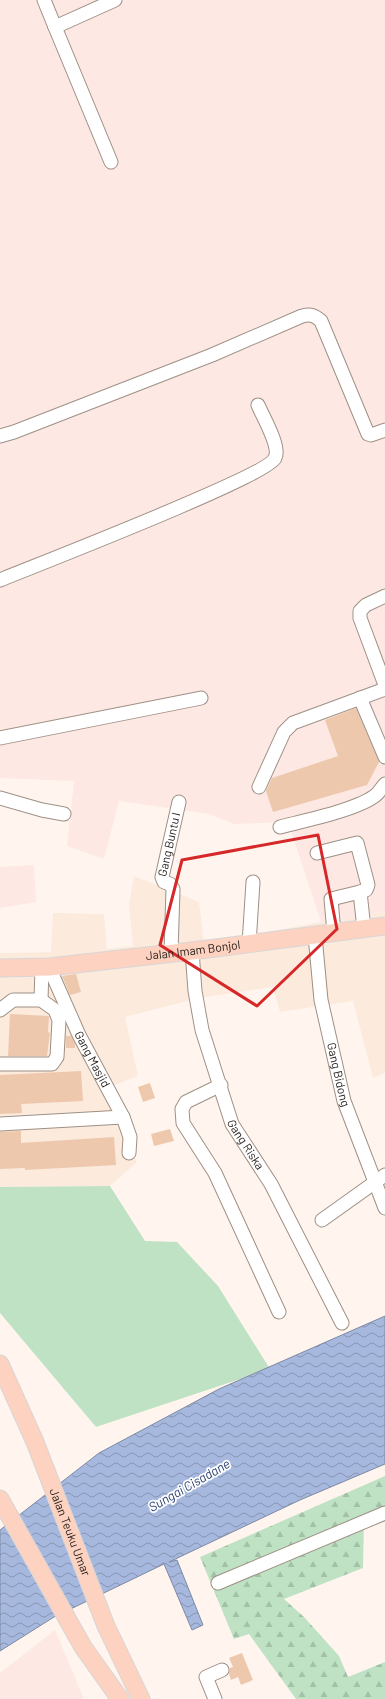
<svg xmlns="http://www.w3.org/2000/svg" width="385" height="1699" font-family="Barlow,sans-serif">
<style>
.built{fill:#fceadd}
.industrial{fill:#fde8e4}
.grass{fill:#bee2c3}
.forest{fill:url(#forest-firs)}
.water{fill:url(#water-waves);stroke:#7e89a3}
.building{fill:#eec8ac}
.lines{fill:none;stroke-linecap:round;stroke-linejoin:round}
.minor-casing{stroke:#9e9085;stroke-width:15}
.major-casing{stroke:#d7d6d5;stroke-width:19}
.minor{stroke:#fff;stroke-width:13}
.major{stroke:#fdd2c0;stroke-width:17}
.marked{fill:none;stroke:#d62828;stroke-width:3;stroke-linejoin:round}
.labels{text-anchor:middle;stroke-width:3.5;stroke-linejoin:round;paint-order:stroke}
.street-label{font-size:12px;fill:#221c18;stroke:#fff}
.water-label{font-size:13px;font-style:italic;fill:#2c4273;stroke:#fff}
</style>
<defs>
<pattern id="forest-firs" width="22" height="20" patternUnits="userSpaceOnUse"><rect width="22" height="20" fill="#bee2c3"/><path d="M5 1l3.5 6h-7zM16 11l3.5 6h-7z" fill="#a3c1a7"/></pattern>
<pattern id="water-waves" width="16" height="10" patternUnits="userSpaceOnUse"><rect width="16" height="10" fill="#a6b8de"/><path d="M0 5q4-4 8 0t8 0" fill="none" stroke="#8795b3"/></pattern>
</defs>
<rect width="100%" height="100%" fill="#fff5ee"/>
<polygon class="built" points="134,876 199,902 204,944 321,922 385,912 385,1073 373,1078 353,1001 280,1012 273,987 199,998 125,1017 138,1076 102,1090 137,1162 110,1186 0,1187 0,953 51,952 53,913 104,914 107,949 133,946 129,905"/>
<g class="industrial">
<polygon points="0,0 385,0 385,912 321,922 288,822 234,824 209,814 119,801 104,859 67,846 74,781 0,778"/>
<polygon points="34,865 36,902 0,908 0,867"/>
<polygon points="55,1630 84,1699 0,1699 0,1673"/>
</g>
<polygon class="grass" points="110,1186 145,1241 177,1242 218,1286 270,1369 96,1427 0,1313 0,1187"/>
<polygon class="forest" points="385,1476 385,1509 364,1518 363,1568 284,1599 304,1617 339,1656 348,1677 385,1662 385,1699 296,1699 249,1634 234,1639 200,1557"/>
<polygon class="water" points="385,1316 385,1464 300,1500 169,1562 177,1560 203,1625 192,1630 164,1564 54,1617 0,1651 0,1530 99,1453 219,1389"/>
<g class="building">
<polygon points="356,708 379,762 367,785 273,812 266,791 272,778 338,756 325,720"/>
<polygon points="76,974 81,992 70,995 62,976"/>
<polygon points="10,1014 49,1016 48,1032 50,1033 47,1056 8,1056"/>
<polygon points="66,1036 71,1036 75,1044 75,1048 66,1048"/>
<polygon points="81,1071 83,1101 21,1104 22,1113 0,1114 0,1075"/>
<polygon points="150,1083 155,1098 143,1102 138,1087"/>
<polygon points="170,1129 174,1141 154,1146 151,1134"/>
<polygon points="21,1131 21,1143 114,1137 116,1165 25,1170 25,1168 0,1169 0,1132"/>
<polygon points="242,1653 253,1680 241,1685 238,1677 231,1680 229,1674 230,1668 233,1667 229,1658"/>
</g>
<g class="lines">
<g class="minor-casing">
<g id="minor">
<polyline points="44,0 55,27"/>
<polyline points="111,162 55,27 115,0"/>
<path d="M0 436 14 432 212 355 302 316C311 314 314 315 321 321L368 434 371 435 385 430"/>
<path d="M0 580C34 566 267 476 275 458 281 447 263 417 258 405"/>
<polyline points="385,596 366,605 360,611 360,618 385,685"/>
<polyline points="360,698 385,757"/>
<polyline points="0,738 201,698"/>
<polyline points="259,787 284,732 293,723 385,689"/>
<polyline points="0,798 42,810 64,814"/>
<path d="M280 827C303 821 361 809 377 794 380 791 382 787 385 784"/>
<polyline points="317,853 357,843 368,885 366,890 360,892"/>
<polyline points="334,933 331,899 360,892 364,929"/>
<path id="s1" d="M315 936 321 1000 344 1101 385 1208"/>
<polyline points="249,944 253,882"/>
<path id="s2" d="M192 951 195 991 202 1030 232 1124 271 1184 342 1323"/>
<path id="s3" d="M171 953 173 889 170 884 164 882 162 877 179 802"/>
<path id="s4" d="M49 967 79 1035 123 1117 130 1137 129 1153"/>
<polyline points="41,1000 42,967"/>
<polyline points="0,1010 13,1000 41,1000 55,1010 59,1020 57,1057 52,1064 0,1064"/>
<polyline points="221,1085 186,1102 182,1109 183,1123 215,1173 279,1312"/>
<polyline points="0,1124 123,1117"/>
<polyline points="322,1220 385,1175"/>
<polyline points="218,1583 385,1513"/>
<polyline points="215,1699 206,1677 222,1670"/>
</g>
</g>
<g class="major-casing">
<g id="major">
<path id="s5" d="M0 968 49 967 192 951 385 926"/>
<path id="s6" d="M0 1364 35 1442 106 1626 141 1699"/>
<polyline points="0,1499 83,1647 120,1699"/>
</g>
</g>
<use href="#minor" class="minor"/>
<use href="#major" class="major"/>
</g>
<path class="marked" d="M318 835 337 929 257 1006 160 945 182 860Z"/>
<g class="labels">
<g class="street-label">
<text dy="4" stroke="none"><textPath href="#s3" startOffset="115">Gang Buntu I</textPath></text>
<text dy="4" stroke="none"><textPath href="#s5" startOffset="194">Jalan Imam Bonjol</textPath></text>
<text dy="4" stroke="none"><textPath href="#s4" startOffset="102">Gang Masjid</textPath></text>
<text dy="4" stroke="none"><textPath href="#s1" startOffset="141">Gang Bidong</textPath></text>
<text dy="4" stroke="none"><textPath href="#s2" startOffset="203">Gang Riska</textPath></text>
<text dy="4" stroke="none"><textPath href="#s6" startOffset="182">Jalan Teuku Umar</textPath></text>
</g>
<g class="water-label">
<text transform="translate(189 1485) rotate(-30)" y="5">Sungai Cisadane</text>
</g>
</g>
</svg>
